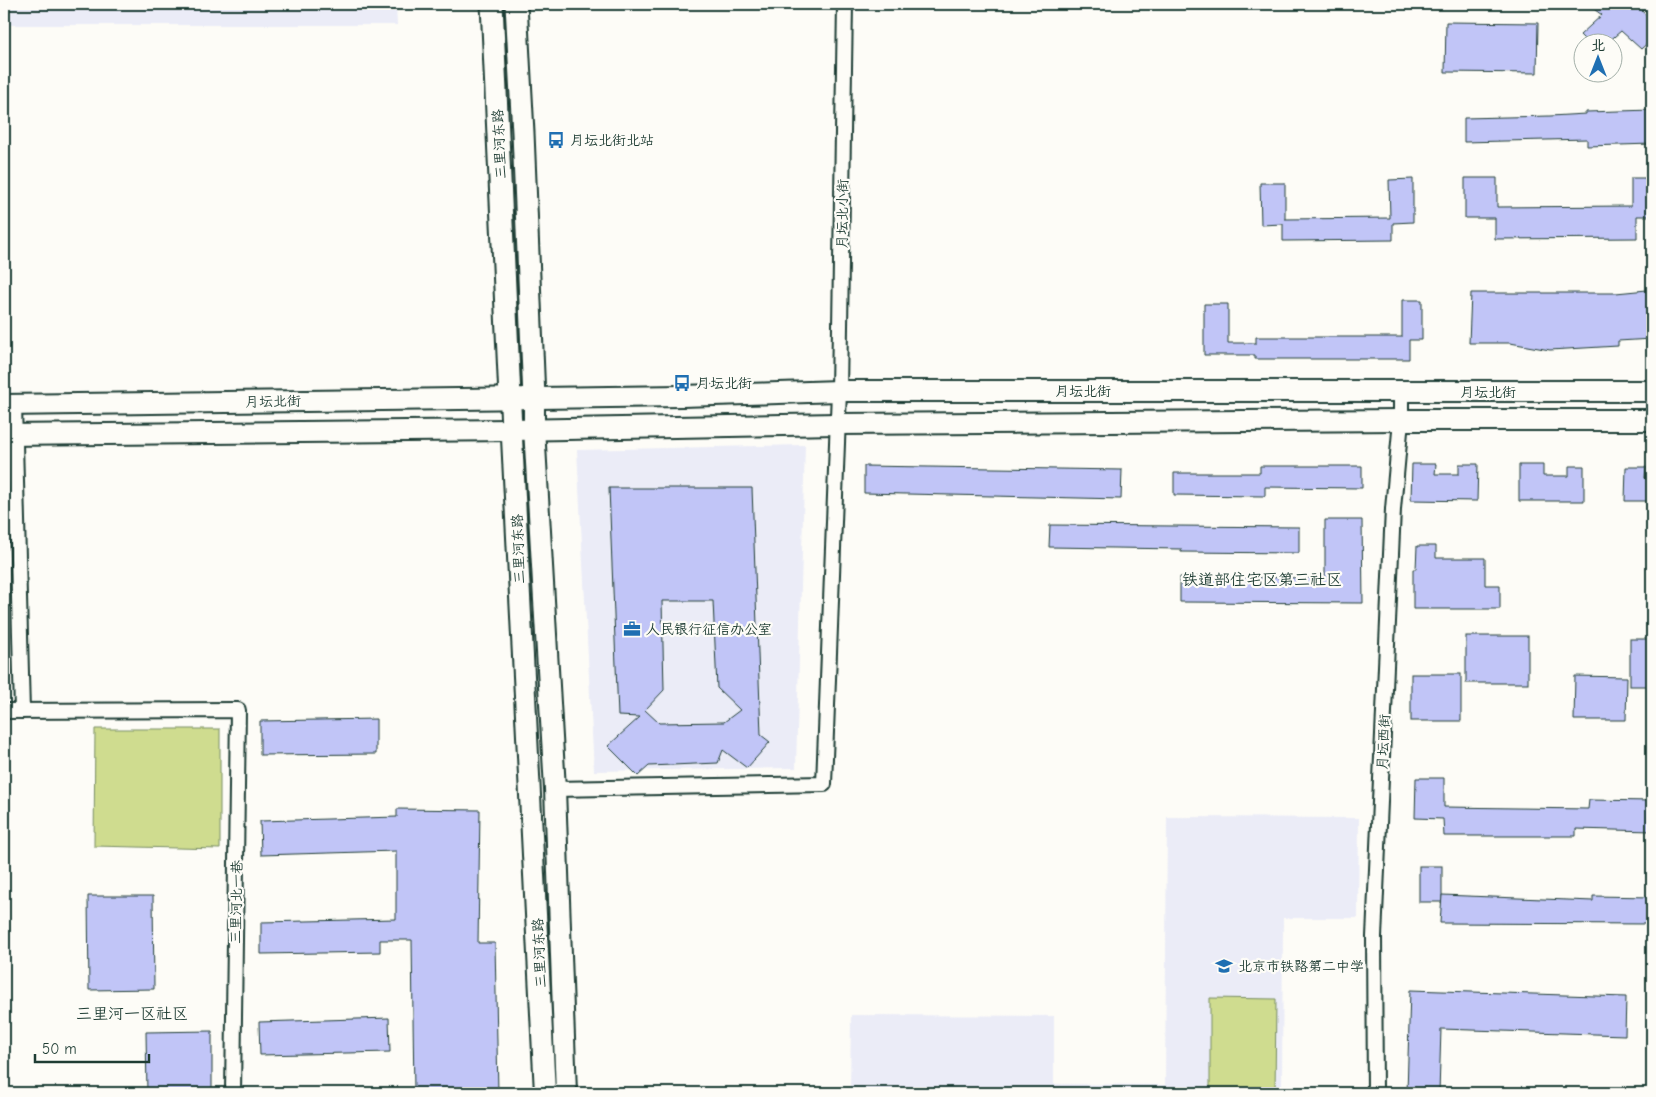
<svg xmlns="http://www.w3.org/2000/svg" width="1656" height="1097" font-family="'Comic Neue','LXGW WenKai TC',sans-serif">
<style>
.built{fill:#ebecf7}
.green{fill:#cfdc8f;stroke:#778c62}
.building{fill:#c1c5f7;stroke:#1f3d34;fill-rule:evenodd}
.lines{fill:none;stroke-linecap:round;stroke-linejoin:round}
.minor-casing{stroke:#1f3d34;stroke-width:18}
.secondary-casing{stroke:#1f3d34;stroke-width:24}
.primary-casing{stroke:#1f3d34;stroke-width:25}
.minor{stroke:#fdfcf7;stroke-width:14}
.secondary{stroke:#fdfcf7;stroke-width:20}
.primary{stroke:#fdfcf7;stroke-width:21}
.labels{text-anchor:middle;stroke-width:4.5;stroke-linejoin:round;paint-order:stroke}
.poi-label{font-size:14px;fill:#1f3d34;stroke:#fdfcf7;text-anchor:start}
.street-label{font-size:14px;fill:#1f3d34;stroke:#fdfcf7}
.quarter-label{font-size:16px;fill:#1f3d34;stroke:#fdfcf7}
</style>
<rect width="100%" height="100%" fill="#fdfcf7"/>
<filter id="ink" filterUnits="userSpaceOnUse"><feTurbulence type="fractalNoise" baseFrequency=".02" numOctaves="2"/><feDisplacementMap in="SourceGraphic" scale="10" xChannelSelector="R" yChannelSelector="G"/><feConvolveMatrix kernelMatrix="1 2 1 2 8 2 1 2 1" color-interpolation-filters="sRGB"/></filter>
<g filter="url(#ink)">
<g class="built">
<polygon points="4,4 396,4 397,25 4,25"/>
<polygon points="805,445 796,768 594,771 577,450"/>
<polygon points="1167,817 1359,818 1358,918 1283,918 1282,1093 850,1093 851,1015 1054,1016 1054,1084 1165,1085"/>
</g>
<g class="green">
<polygon points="95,729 220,729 220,849 94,846"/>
<polygon points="1210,998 1276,999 1275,1093 1210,1093"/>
</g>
<g class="building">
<polygon points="1587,4 1648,4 1642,11 1652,22 1652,39 1641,49 1621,31 1608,42 1587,42 1580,35 1602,15"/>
<polygon points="1446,22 1538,23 1537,73 1445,72"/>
<polygon points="1652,110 1652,144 1587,146 1587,139 1464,142 1464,118 1550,116 1586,114 1586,112"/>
<polygon points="1465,178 1497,178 1497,207 1631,206 1631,178 1652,178 1652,216 1637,216 1637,238 1495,239 1495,218 1465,218"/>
<polygon points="1413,179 1413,222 1393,223 1393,240 1283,241 1283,224 1261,225 1260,183 1285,183 1285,219 1390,218 1389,180"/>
<polygon points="1647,290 1652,339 1618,341 1618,346 1550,350 1510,343 1469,343 1471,293 1616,293"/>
<polygon points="1402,300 1422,300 1422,340 1409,340 1409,359 1255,359 1255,355 1204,355 1204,304 1228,304 1228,343 1256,343 1256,337 1402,337"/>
<polygon points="1412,464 1436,464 1435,474 1459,474 1459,464 1478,464 1477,501 1411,500"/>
<polygon points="1519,465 1543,465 1543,476 1569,476 1569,466 1584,466 1584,501 1519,501"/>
<polygon points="864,466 1122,470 1121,499 864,493"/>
<polygon points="1260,466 1362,466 1362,488 1265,487 1265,496 1174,495 1174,473 1260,473"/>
<polygon points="1626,467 1646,467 1645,478 1652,478 1652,501 1625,501"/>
<path d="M609 488H752L761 735 770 742 747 768 723 750 718 763 649 766 638 776 608 746 640 717 618 716ZM662 601H713L717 688 740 710 724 722 659 723 645 710 664 690Z"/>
<polygon points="1325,520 1362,520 1363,603 1180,602 1180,577 1325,578"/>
<polygon points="1050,525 1299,527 1299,553 1181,552 1181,549 1049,547"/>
<polygon points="1417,546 1436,546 1436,558 1485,558 1485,585 1500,585 1500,609 1413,609 1413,569 1416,569"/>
<rect x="1466" y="636" width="62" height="47"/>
<rect x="1630" y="639" width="22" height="47"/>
<rect x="1411" y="674" width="50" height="47"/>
<polygon points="1575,676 1627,677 1626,720 1574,720"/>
<polygon points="376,719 376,754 260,755 260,721"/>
<polygon points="1416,778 1444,778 1444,807 1588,809 1589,800 1652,801 1652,831 1576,829 1576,836 1444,836 1443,819 1415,818"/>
<polygon points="397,809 480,810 478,943 495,943 498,1093 414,1093 412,940 380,940 380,952 261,954 261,922 396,919 396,851 261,855 260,821 397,817"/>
<rect x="1419" y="866" width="23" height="36"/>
<polygon points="1442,895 1593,901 1593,896 1652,897 1652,924 1440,923"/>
<polygon points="88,896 153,896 154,989 89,990"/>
<polygon points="1410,990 1626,997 1625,1035 1441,1029 1439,1093 1407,1093"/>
<polygon points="389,1018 390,1052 260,1055 259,1022"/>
<polygon points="212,1031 212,1093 147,1093 146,1032"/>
</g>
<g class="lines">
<g class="minor-casing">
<g id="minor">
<polyline points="14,405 22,711"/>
<polyline points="4,711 238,710 233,1093"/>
<polyline points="555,789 824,784 839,391 845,4"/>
<polyline points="1375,1093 1374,937 1393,509 1401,420 1401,392"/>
</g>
</g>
<g class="secondary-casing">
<g id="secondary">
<polyline points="510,398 545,1093"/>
<polyline points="534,398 534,428 555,789 566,1093"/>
<polyline points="4,405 682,396 839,391 1652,391"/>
<polyline points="4,435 513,430 837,424 1401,420 1652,420"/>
</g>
</g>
<g class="primary-casing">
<g id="primary">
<polyline points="492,4 510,398"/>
<polyline points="516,4 523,133 534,398"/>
</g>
</g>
<use href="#minor" class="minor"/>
<use href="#secondary" class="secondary"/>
<use href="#primary" class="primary"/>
</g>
</g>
<defs>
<g id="bus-bare" transform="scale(1.35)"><path d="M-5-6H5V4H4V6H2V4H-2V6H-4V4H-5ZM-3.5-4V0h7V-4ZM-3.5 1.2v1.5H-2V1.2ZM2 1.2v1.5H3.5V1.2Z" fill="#1f6fb2" stroke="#fdfcf7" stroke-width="2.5" paint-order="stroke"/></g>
<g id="office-bare" transform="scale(1.35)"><path d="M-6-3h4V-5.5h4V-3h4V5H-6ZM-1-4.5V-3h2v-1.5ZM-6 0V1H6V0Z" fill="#1f6fb2" stroke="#fdfcf7" stroke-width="2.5" paint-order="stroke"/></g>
<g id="school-bare" transform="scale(1.35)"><path d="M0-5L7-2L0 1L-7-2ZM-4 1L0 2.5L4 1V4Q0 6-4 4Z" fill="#1f6fb2" stroke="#fdfcf7" stroke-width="2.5" paint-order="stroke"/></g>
</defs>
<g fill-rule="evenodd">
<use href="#bus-bare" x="556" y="140"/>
<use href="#bus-bare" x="682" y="383"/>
<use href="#office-bare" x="632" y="629"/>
<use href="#school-bare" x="1224" y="966"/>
</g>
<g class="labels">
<g class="poi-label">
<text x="570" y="145">月坛北街北站</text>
<text x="696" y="388">月坛北街</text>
<text x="646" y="634">人民银行征信办公室</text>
<text x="1238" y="971">北京市铁路第二中学</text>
</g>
<g class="street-label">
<text transform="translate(499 144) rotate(-93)" y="5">三里河东路</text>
<text transform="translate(842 214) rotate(-89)" y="5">月坛北小街</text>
<text x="1083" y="396">月坛北街</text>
<text x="1488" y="397">月坛北街</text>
<text transform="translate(273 401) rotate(-1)" y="5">月坛北街</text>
<text transform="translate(518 549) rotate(-92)" y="5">三里河东路</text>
<text transform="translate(1383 742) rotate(-87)" y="5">月坛西街</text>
<text transform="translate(236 902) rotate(-89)" y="5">三里河北一巷</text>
<text transform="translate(539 953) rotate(-93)" y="5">三里河东路</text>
</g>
<g class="quarter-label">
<text x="1262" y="585">铁道部住宅区第三社区</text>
<text x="132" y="1019">三里河一区社区</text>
</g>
</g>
<rect width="1656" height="1097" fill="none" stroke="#fdfcf7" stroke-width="20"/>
<rect x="10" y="10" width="1636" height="1077" fill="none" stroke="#1f3d34" stroke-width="2" filter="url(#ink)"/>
<g transform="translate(1598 58)"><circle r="24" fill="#fdfcf7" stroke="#a4b0a9"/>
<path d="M0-4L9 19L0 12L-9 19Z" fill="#1f6fb2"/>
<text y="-8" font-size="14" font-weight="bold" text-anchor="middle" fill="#1f3d34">北</text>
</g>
<path d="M35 1054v8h114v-8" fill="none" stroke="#1f3d34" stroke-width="2.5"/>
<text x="42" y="1054" font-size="15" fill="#1f3d34" stroke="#fdfcf7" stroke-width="4" paint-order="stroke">50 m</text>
</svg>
